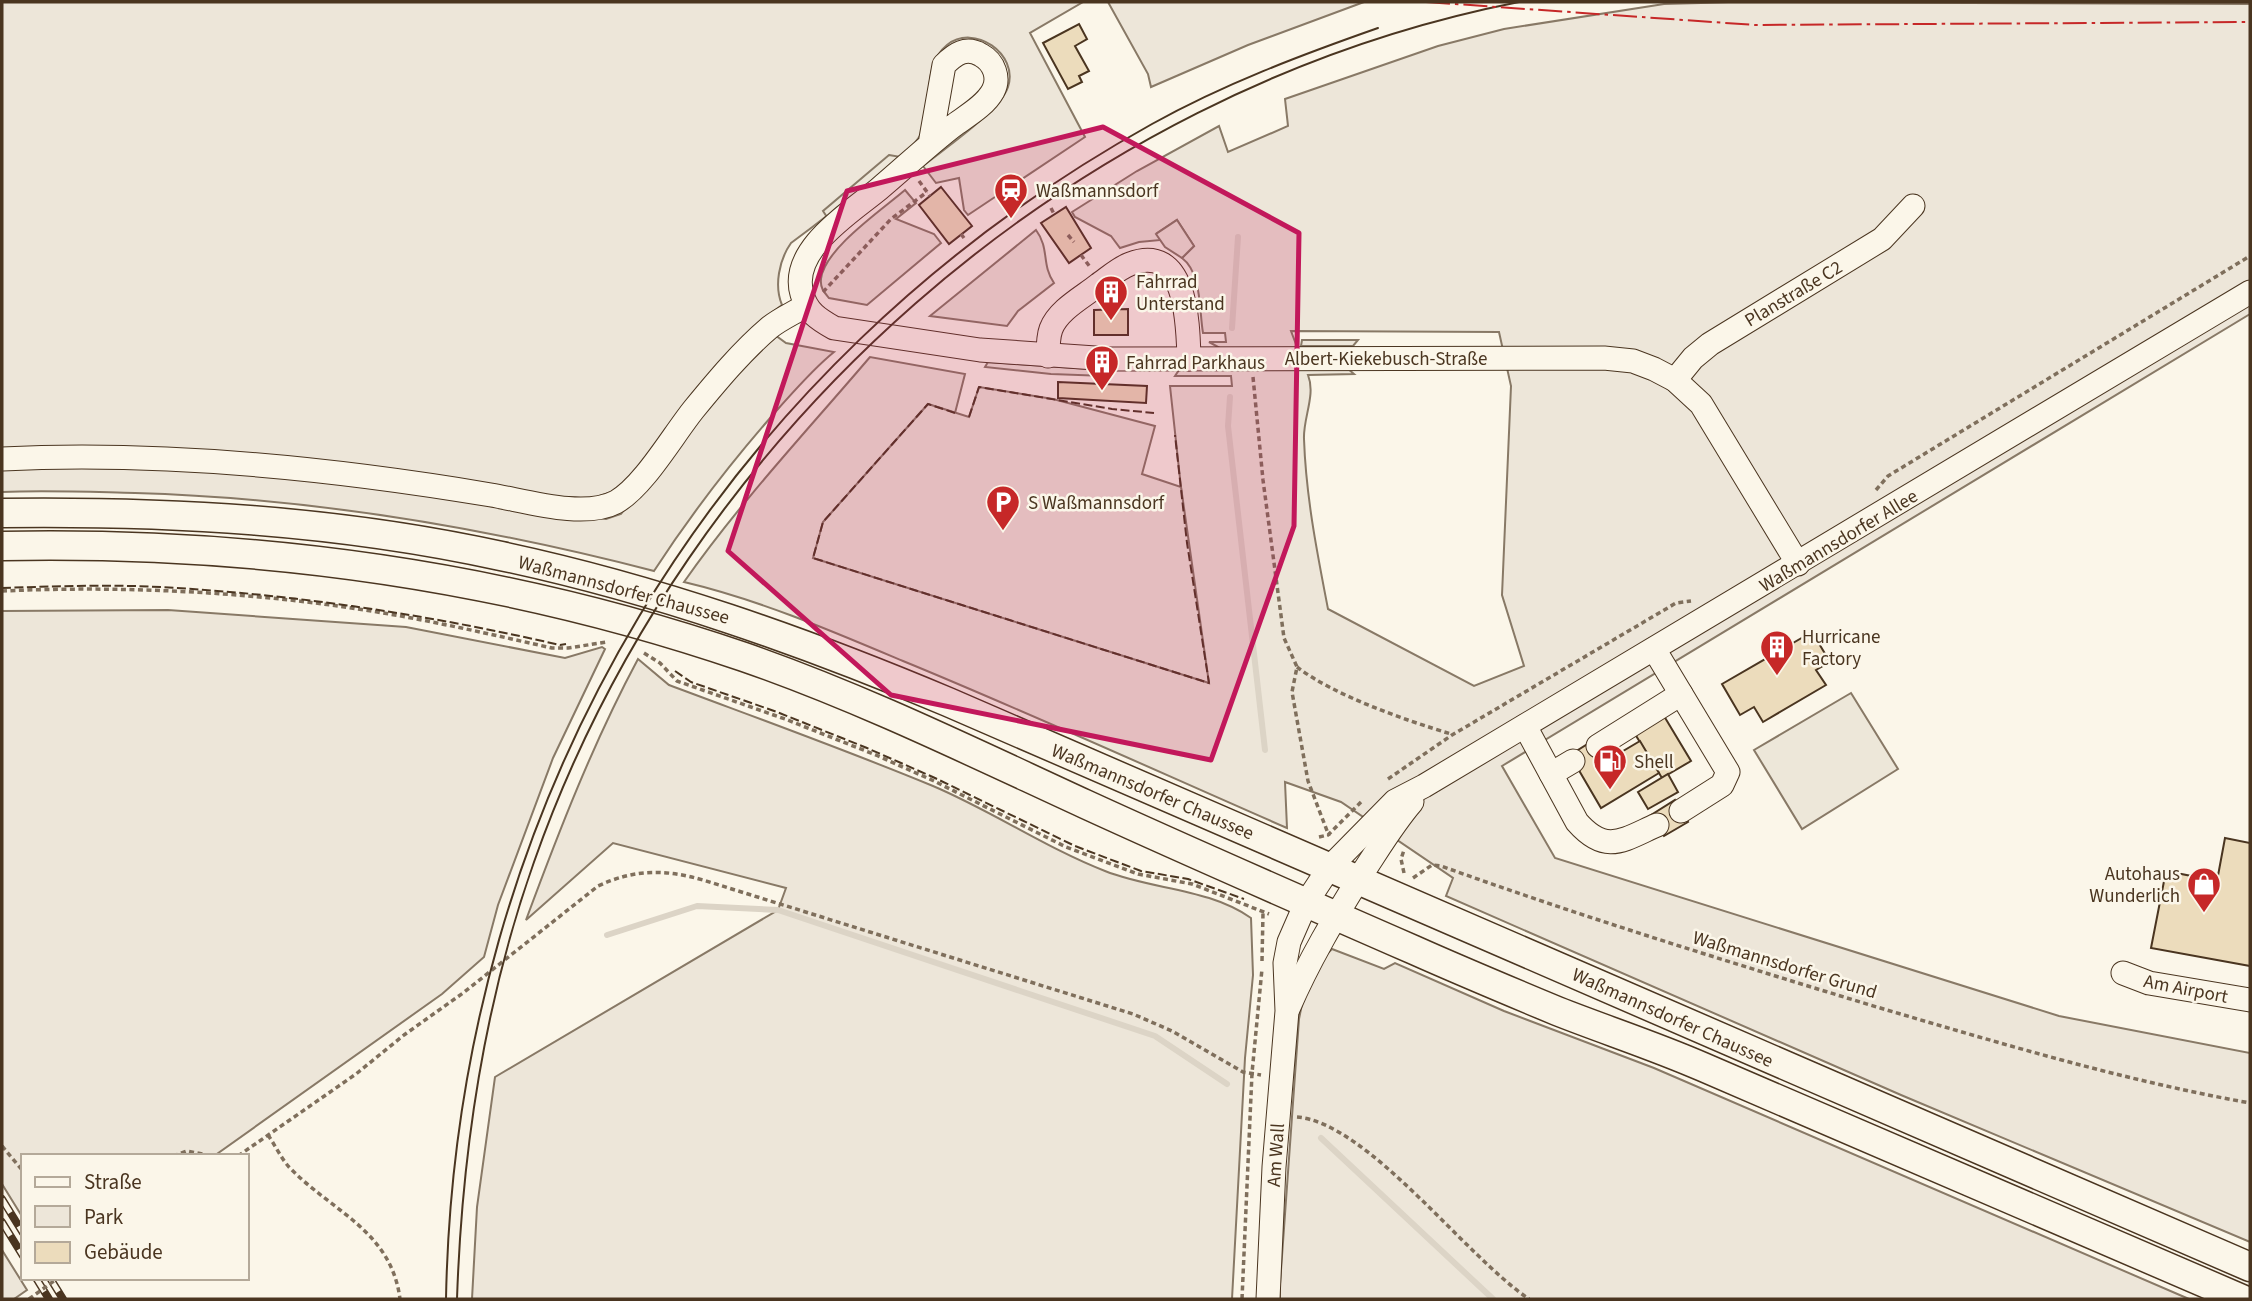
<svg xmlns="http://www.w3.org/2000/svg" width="2252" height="1301" font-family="'Source Sans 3',sans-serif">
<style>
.green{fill:#ede6d9;stroke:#887966;stroke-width:2;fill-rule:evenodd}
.parking{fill:#ede7d9;stroke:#887966;stroke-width:2}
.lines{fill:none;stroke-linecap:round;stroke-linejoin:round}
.stream{stroke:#dcd4c6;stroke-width:6}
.building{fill:#ecdcbc;stroke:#4a3520;stroke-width:2}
.minor-casing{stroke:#4a3520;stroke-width:25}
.major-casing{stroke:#4a3520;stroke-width:31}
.path{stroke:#7f6f5c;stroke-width:3.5;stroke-dasharray:5 3.5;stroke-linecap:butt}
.minor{stroke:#fbf6e9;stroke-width:23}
.major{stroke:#fbf6e9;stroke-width:28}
.tram{stroke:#4a3520;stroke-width:2}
.rail-casing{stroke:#4a3520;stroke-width:8}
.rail{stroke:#fbf6e9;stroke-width:5;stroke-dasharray:16;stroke-linecap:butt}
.path-bridge{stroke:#7f6f5c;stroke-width:3.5;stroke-dasharray:5 3.5;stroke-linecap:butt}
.fence{stroke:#4a3520;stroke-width:2;stroke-dasharray:9 3.5;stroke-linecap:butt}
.power{stroke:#c62828;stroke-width:2;stroke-dasharray:24 5 3.5 5;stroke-linecap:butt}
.marked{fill:#c2185b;fill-opacity:0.2;stroke:#c2185b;stroke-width:5;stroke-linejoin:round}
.labels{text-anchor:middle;stroke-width:5;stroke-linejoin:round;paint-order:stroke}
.poi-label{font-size:19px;fill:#4a3520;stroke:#fbf6e9;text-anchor:start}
.street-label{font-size:19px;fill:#4a3520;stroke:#fbf6e9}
</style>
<rect width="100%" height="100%" fill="#fbf6e9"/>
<g class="green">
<path d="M2 2H1083L1030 33 1085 137 968 215 964 210 959 178 936 183 923 166C944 149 1000 111 1008 87 1019 54 974 23 947 45 920 67 935 106 921 134 912 150 893 163 879 174 850 198 821 221 791 243 779 260 774 286 782 305L770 314 620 489 585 501 2 451Z"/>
<polygon points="1108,2 1364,2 1248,45 1151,87 1148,74"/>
<path d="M1738 2 2250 4V314L1502 766 1555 858 2059 1016 2250 1053V1242L1901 1095 1446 896 1453 878 1341 802 1285 782 1287 828C1159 772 1032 714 903 661 832 631 760 600 684 582 740 502 807 431 870 357L965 374 955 413 927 404 1208 682 1187 543 1170 386H1232L1231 376H1175L1179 370 1220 348 1209 342H1226L1225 333H1203C1199 310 1202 273 1182 258L1194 246 1177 220 1157 233 1161 240 1139 242 1120 248 1111 236 1075 217 1072 212 1137 171 1219 126 1228 152 1288 126 1285 99 1438 46 1504 29 1664 4ZM1291 331 1499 332 1511 386 1502 595 1524 666 1474 686 1328 609C1317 552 1306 497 1304 439 1303 418 1316 395 1308 375L1354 374 1347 368H1305Z"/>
<path d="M905 190 916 203 896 219 934 234 941 243 867 305 829 298C824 292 820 288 821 279 824 249 883 209 905 190Z"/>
<path d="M1036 230C1050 249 1041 264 1054 283L1018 311 1007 326 930 316Z"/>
<path d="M775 335 786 343 834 352C813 369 796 389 778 409 733 460 691 514 654 571 484 527 311 498 135 493 91 492 46 490 2 492V467L241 470 606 519 621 514 700 412Z"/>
<polygon points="1302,340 1358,340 1353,346 1301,346"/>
<polygon points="988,362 1105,370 1105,376 1051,374 985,367"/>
<polygon points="168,610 406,627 565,658 602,647 605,649 553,758 498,905 484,957 442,994 214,1156 23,1156 23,1218 2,1184 2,611"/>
<path d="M638 659 669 685C757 718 846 750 933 786 992 811 1046 848 1105 871 1153 890 1208 888 1251 918L1253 975 1245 1058 1232 1299H472L477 1207 495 1077 778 910 786 888 613 843 526 920C559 831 593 743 638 659Z"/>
<polygon points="1332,949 1384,969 1395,963 1504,1011 1654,1068 2189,1299 1280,1299 1280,1284 1299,1019 1303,999 1324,957"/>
<polygon points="2,1250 27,1290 14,1299 2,1299"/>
</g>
<g class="parking">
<polygon points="889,155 901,157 827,217 823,211"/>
<polygon points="1177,220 1194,246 1182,258 1165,247 1156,234"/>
<polygon points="979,387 1053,399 1155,426 1142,474 1181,487 1209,683 813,558 823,522 928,404 969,417"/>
<polygon points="1851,693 1898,769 1802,829 1754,750"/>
</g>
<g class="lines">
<g class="stream">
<polyline points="1232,328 1238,237"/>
<polyline points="1230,397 1228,426 1265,750"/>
<polyline points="607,935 697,906 778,910 1155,1036 1227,1084"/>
<polyline points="1321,1138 1493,1299"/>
</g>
</g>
<g class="building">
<polygon points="1079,24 1087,39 1075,46 1089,71 1079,76 1082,82 1068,89 1043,43"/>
<polygon points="941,187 972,226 949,244 919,205"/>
<polygon points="1066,207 1091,248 1069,263 1041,223"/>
<polygon points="1128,309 1128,335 1094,335 1094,310"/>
<polygon points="1058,382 1147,386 1146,403 1058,398"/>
<polygon points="1812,632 1830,662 1816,670 1826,685 1763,722 1754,707 1740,715 1722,684"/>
<polygon points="1664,716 1691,761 1662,778 1635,734"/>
<polygon points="1594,740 1606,761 1640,741 1659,773 1601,808 1570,755"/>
<polygon points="1668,774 1678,792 1648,809 1638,792"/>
<polygon points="1675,800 1688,822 1664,836 1651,815"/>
<polygon points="2225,838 2250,843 2250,966 2151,948 2166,871 2217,881"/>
</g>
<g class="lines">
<g class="minor-casing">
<g id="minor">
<path d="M930 144 944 65C955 54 966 46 981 55 994 62 1000 78 993 91 985 106 965 117 953 126 927 146 904 168 879 189 850 213 789 250 802 294 807 312 818 319 834 328L980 350 1110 359 1604 358 1633 361 1654 369 1675 380 1701 404 1798 564"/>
<path d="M1048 356C1048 347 1048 337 1051 329 1058 310 1083 297 1098 285 1108 278 1119 268 1130 264 1187 242 1188 324 1189 359"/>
<polyline points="1675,380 1693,358 1710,344 1882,239 1913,206"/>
<path d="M2 459C165 451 330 468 491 495 526 501 584 519 616 502 644 486 673 435 694 409 717 381 742 351 769 328 780 319 794 313 805 306"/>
<polyline points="1654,649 1728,772 1722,785 1681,811"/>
<path d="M1525 726 1577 822C1606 855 1623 840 1657 825"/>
<polyline points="1598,746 1681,694"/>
<polyline points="1551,774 1573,761"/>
<polyline points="2123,973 2149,983 2250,1000"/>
<path d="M1288 1009C1309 960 1335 917 1363 872 1379 848 1393 824 1412 802"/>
<polyline points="1268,1299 1274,1167 1287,1011 1285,963 1289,942 1306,903 1329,868 1395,801 1424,786 2250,292"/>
</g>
</g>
<g class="major-casing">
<g id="major">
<path d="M2 513C169 511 337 520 501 556 656 589 803 641 948 702L2250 1267"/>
<path d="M2 546C255 541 504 575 744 657 862 698 972 752 1085 804 1194 854 1304 902 1414 950 1461 971 1509 991 1557 1011 1605 1030 1655 1046 1703 1067 1883 1143 2062 1222 2242 1299"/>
</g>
</g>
<g class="path">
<polyline points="919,181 930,196"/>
<polyline points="1051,208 1054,214"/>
<polyline points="961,234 964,238"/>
<polyline points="1068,235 1074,242"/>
<polyline points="1081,255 1090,267"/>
<polyline points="823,292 891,219 927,192"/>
<polyline points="1253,377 1263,480 1284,638 1297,667 1292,692 1308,781 1329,836"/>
<polyline points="1876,490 1888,476 2250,256"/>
<path d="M2 591C134 585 276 593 406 617 455 626 503 637 552 648H568L607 642"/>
<polyline points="644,653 660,663 677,681 785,719 876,755 934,781 1066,847 1138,874 1192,884 1269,914"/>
<path d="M1297 667C1335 696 1405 720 1451 734"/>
<polyline points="1388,779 1452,735 1676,603 1691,601"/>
<polyline points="1319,837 1328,835 1361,802"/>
<polyline points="1404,873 1401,859 1404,850"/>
<path d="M1413 878 1432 865 1441 866C1583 917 1726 961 1870 1005 1996 1042 2121 1080 2250 1103"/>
<polyline points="1262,961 1263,913"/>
<path d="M1297 1117C1368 1123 1466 1257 1529 1299"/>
<path d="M268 1135C275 1145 281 1158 289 1167 332 1212 391 1230 400 1299"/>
<polyline points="2,1146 23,1171"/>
<polyline points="173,1156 187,1151 213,1156"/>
<path d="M238 1156 356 1074 404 1035 463 993 598 886C635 869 664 869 703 880L1133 1014 1172 1031 1243 1072 1261 1075"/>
<polyline points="1242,1299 1252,1073 1262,969"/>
</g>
<use href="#minor" class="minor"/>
<use href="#major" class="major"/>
<g class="tram">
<path d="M446 1299C455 802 718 365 1152 124 1224 84 1301 55 1378 28"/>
<path d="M457 1299C462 1150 484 1003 534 862 685 432 1071 90 1519 2"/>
</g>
<g class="rail-casing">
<g id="rail">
<polyline points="2,1199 23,1233"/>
<polyline points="2,1222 23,1256"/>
<polyline points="36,1278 49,1299"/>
<polyline points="50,1278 63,1299"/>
</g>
</g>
<use href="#rail" class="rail"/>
<polyline class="path-bridge" points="29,1299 58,1278"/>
<g class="fence">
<polyline points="955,413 928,404 823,522 813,558 1209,683 1187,543 1175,435"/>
<polyline points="969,417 979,387 1112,409 1154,413"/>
<path d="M2 588C60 586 119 584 177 588 306 596 434 616 560 645L566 644"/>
<polyline points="675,671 691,682 777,712 867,748 935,778 1075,846 1141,871 1188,879 1244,899"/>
</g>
<polyline class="power" points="1426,2 1755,25 2250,22"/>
</g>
<path class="marked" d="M1103 127 1299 233 1294 526 1211 760 891 695 728 551 847 191Z"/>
<defs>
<g id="station-pin" transform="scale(1.75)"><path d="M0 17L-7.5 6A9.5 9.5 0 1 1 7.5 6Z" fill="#c62828" stroke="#fbf6e9"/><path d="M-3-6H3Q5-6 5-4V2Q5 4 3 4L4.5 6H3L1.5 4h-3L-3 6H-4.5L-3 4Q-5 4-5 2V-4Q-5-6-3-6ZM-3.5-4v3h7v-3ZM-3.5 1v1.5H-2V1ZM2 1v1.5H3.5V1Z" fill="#fff"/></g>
<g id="building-pin" transform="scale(1.75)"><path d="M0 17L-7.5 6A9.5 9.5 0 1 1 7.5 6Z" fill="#c62828" stroke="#fbf6e9"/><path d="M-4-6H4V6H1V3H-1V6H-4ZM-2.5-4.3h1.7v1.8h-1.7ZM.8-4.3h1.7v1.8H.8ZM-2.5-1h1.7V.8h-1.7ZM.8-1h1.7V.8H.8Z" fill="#fff"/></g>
<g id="parking-pin" transform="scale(1.75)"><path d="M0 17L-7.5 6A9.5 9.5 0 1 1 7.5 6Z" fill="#c62828" stroke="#fbf6e9"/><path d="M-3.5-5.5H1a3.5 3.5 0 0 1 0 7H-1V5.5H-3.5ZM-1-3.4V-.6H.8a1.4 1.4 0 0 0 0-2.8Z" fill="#fff"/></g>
<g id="fuel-pin" transform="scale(1.75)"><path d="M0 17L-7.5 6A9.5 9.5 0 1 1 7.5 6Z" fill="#c62828" stroke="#fbf6e9"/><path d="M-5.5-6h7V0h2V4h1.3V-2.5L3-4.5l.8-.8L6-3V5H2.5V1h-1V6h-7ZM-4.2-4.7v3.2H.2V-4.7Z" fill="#fff"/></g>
<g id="shop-pin" transform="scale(1.75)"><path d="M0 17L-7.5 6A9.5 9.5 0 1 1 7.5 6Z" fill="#c62828" stroke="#fbf6e9"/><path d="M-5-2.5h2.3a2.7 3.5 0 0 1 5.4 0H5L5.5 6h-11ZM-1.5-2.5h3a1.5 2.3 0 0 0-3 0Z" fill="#fff"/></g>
</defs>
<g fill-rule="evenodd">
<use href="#station-pin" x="1011" y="190"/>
<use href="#building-pin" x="1111" y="292"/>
<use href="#building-pin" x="1102" y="362"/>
<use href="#parking-pin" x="1003" y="502"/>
<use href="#building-pin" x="1777" y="647"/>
<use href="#fuel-pin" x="1610" y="761"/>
<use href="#shop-pin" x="2204" y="884"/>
</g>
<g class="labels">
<g class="poi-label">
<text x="1036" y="197">Waßmannsdorf</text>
<text x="1136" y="288">Fahrrad<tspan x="1136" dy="22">Unterstand</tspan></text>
<text x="1126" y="369">Fahrrad Parkhaus</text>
<text x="1028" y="509">S Waßmannsdorf</text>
<text x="1802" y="643">Hurricane<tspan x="1802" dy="22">Factory</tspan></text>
<text x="1634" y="768">Shell</text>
<text x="2180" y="880" text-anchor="end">Autohaus<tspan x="2180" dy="22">Wunderlich</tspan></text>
</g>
<g class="street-label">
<text transform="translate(1793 293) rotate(-31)" y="7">Planstraße C2</text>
<text x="1386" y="365">Albert-Kiekebusch-Straße</text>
<text transform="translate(1838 540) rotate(-31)" y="7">Waßmannsdorfer Allee</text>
<text transform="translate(624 589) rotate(15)" y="7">Waßmannsdorfer Chaussee</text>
<text transform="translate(1153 791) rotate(23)" y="7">Waßmannsdorfer Chaussee</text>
<text transform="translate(1785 964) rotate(17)" y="7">Waßmannsdorfer Grund</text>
<text transform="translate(2186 988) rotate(11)" y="7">Am Airport</text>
<text transform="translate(1673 1017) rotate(24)" y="7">Waßmannsdorfer Chaussee</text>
<text transform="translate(1275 1155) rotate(-86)" y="7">Am Wall</text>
</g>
</g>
<rect width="2252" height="1301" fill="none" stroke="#4a3520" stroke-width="7"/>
<rect x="21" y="1154" width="228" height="126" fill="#fbf6e9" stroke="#b4a999" stroke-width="2"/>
<rect x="35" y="1177" width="35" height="10" fill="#fbf6e9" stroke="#b4a999" stroke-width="2"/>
<text x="84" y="1189" font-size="21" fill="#4a3520">Straße</text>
<rect x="35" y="1206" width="35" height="21" fill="#ede6d9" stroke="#b4a999" stroke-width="2"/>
<text x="84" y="1224" font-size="21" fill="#4a3520">Park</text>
<rect x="35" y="1242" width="35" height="21" fill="#ecdcbc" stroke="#b4a999" stroke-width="2"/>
<text x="84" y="1259" font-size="21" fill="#4a3520">Gebäude</text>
</svg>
